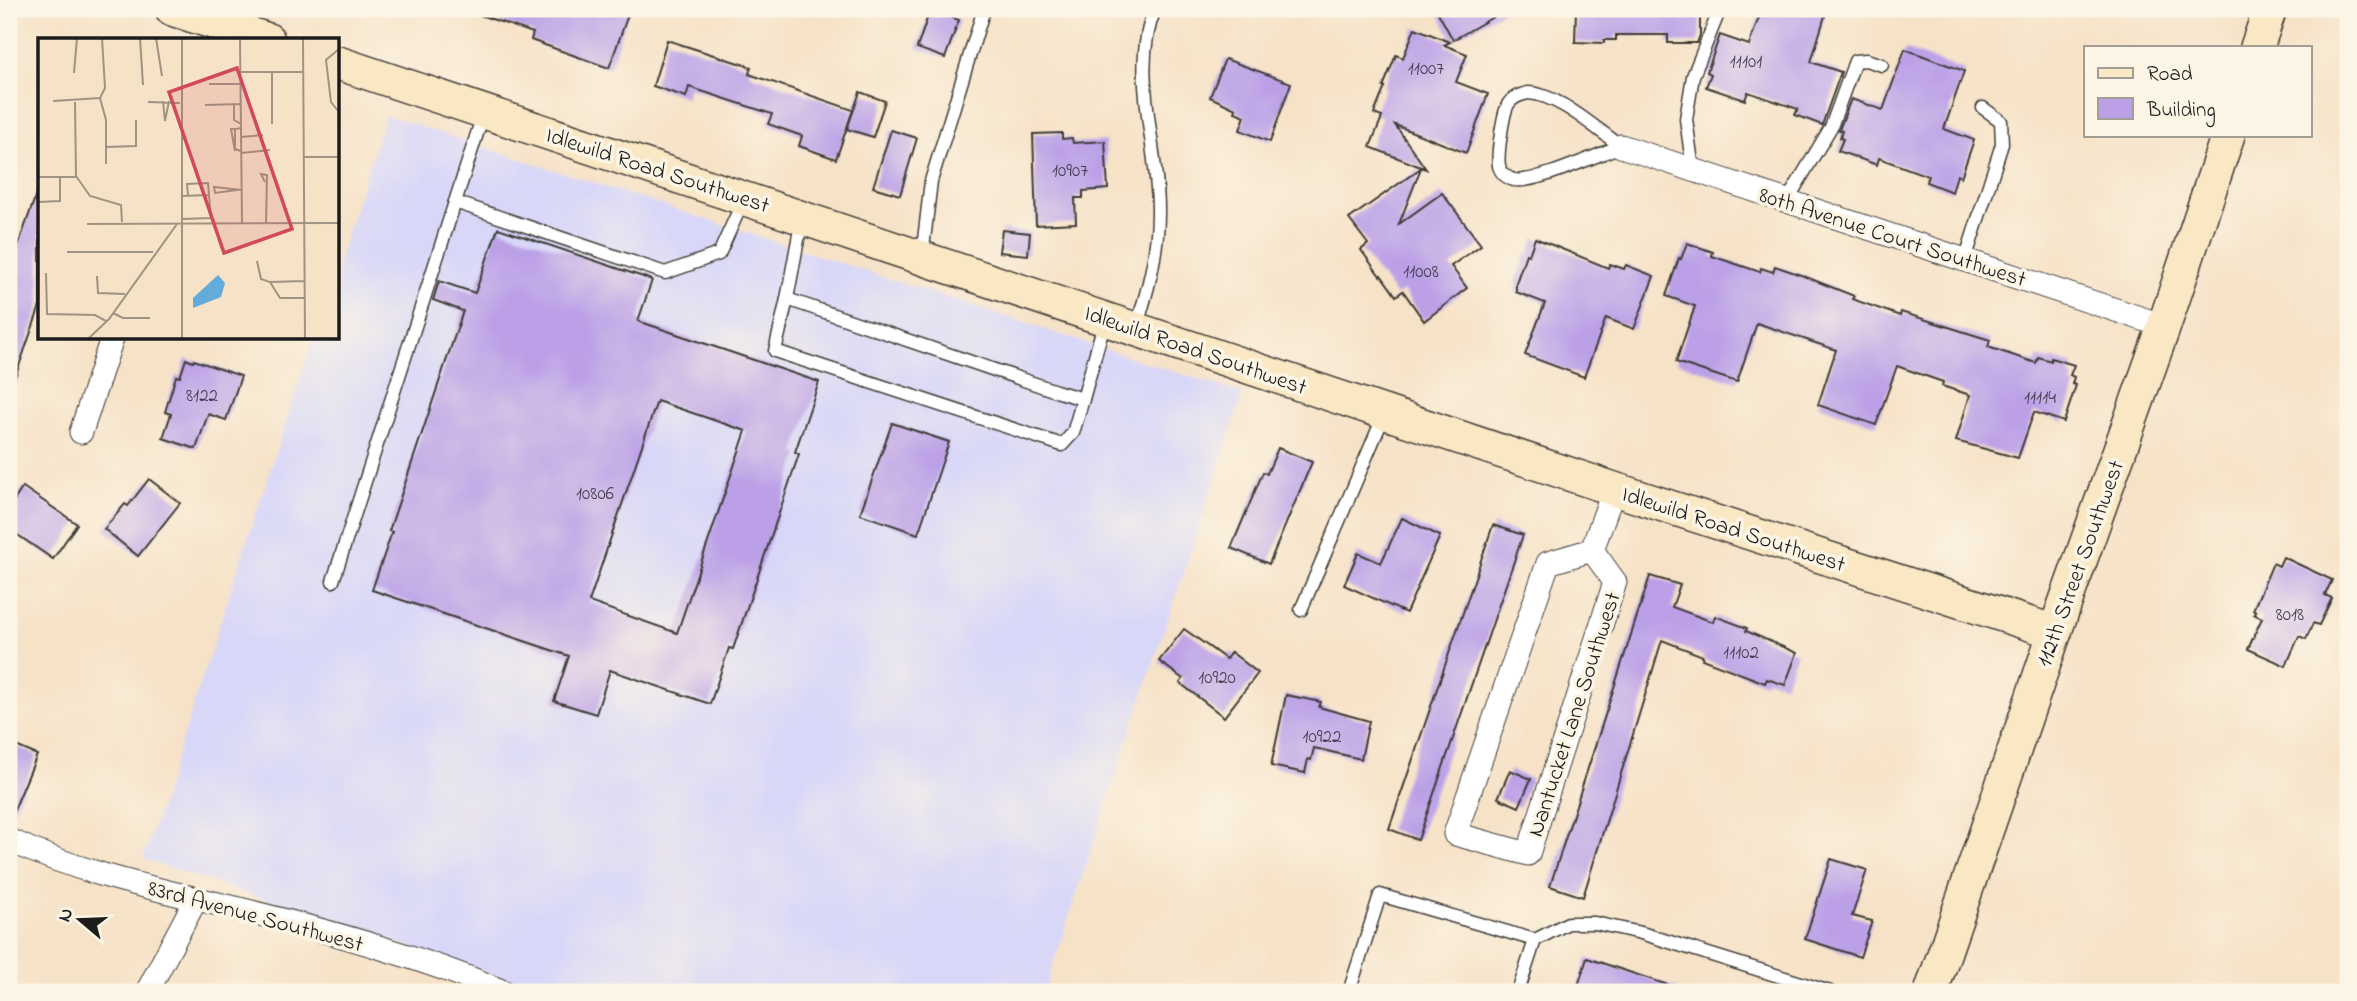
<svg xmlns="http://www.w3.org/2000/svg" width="2357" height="1001" font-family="'Indie Flower',sans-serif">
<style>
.built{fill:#d8d7f8}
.building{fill:#bba0e7;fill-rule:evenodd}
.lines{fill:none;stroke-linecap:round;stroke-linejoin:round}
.lane-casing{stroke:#3d3a36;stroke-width:15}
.street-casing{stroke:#3d3a36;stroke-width:25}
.secondary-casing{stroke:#3d3a36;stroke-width:36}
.lane{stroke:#fff;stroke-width:12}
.street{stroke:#fff;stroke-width:23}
.secondary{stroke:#fae7c3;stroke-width:33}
.labels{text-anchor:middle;stroke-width:7;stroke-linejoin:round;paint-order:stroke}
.number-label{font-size:19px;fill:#443d4f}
.street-label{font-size:23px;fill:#1c1c1c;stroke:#fcf5e5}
.inset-road{fill:none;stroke:#9f9383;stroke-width:2}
.view{fill:#d1495b;fill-opacity:0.15;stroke:#d1495b;stroke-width:3.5}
.inset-edge{fill:none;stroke:#1c1c1c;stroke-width:3.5}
</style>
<rect width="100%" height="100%" fill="#fcf5e5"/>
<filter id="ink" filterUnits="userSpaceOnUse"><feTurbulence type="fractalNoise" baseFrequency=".0143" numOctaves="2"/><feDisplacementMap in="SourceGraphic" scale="14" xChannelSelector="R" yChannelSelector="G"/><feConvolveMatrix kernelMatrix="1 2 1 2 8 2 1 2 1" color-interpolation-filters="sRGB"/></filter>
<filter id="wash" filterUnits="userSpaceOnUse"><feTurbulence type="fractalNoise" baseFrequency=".00686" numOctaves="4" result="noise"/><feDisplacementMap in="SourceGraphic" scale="28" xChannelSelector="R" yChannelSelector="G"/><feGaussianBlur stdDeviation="1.57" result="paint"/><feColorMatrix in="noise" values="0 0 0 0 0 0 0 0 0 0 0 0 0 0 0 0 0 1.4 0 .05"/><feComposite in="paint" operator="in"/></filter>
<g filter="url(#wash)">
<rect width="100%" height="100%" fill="#f6e2c7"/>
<polygon class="built" points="385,115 1243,394 1044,992 545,992 143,859 313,338 338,338 338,261"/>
<g id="blocks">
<g class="building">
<polygon points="474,9 630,9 609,68 531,40 533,33 474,13"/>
<polygon points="1436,9 1507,9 1453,40"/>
<polygon points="1576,9 1700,9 1700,35 1697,43 1668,43 1668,35 1616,35 1616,40 1604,40 1604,43 1575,42"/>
<polygon points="1762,9 1827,9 1811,62 1841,72 1822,125 1795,115 1798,109 1748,92 1745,100 1706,87 1711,74 1707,72 1720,35 1749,45"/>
<polygon points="930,10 959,20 945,58 917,48"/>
<polygon points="1415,28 1450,42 1444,45 1467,54 1456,82 1488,94 1466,153 1395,125 1426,169 1370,147 1382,117 1374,114 1385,87 1383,87 1396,55 1403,58"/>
<polygon points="667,40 751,67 749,74 853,110 836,159 799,146 802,136 768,124 772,114 689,87 686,97 653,86"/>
<polygon points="1905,49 1964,71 1944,129 1974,140 1961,177 1957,175 1952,192 1926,182 1928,176 1879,158 1877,165 1838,151 1843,139 1840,138 1842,131 1839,130 1851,99 1883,110"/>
<polygon points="1225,59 1291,83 1270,142 1240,130 1245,116 1235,112 1236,109 1210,97"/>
<polygon points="860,92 885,101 873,137 847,129"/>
<polygon points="891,130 917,138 900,195 873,187"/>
<polygon points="1062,133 1062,139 1072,138 1073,143 1105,141 1108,189 1083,191 1083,198 1075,198 1076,223 1036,225 1033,134"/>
<polygon points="1421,168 1399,224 1442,193 1481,245 1451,266 1467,288 1424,321 1403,291 1396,296 1381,275 1380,276 1361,250 1368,244 1349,219"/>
<polygon points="37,192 40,192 40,306 12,386 9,385 9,272"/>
<path d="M498 228 652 280 638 321 819 382 795 452 799 454 733 649 729 648 710 704 610 670 596 714 554 701 569 656 372 590 392 532 389 531 463 311 433 300 439 281 475 293ZM657 401 746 431 677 633 589 602Z"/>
<polygon points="1002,230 1030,233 1028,255 999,252"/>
<polygon points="1535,238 1608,268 1610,264 1624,269 1626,265 1654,276 1634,329 1606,318 1584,377 1525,355 1545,303 1516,292 1516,283 1526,254 1529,255"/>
<polygon points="1687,243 1713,252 1712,256 1760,272 1761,268 1773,272 1775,266 1801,275 1854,296 1852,299 1900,316 1901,312 1990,340 1988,347 2036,363 2038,357 2051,361 2051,358 2074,365 2070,375 2074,377 2072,384 2076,385 2064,422 2034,412 2018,458 1956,441 1970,395 1942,386 1943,382 1897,366 1876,425 1818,405 1836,350 1757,323 1737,382 1676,362 1695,306 1666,296 1679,258 1681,259"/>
<polygon points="186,359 193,362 194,360 241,376 226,420 208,414 196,449 163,438 171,414 165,412 176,376 180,377"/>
<polygon points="892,423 949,442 918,534 860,514"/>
<polygon points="1278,448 1312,462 1269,564 1231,548 1263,472 1267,474"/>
<polygon points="149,479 180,503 138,556 104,529 125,504 128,506"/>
<polygon points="23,487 77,524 53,559 9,529 9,508"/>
<polygon points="1402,518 1440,536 1406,613 1344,585 1358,553 1381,563"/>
<polygon points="1493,525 1523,535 1418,840 1389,829"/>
<polygon points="2283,557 2332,580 2325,595 2332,598 2319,625 2313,623 2306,639 2299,636 2286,666 2248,649 2262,618 2254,614 2256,611 2253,610 2273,563 2279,566"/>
<polygon points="1650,576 1680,585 1672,607 1713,622 1715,616 1747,628 1746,631 1797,653 1785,685 1767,679 1765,683 1702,659 1703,656 1662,640 1583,897 1550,886"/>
<polygon points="1184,629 1226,659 1231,652 1258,673 1224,717 1180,683 1183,679 1159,661"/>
<polygon points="1286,695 1321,702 1319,707 1369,721 1361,759 1314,748 1311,760 1308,759 1305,773 1271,766"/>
<polygon points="9,743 37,755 9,822"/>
<polygon points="1510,770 1531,779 1519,807 1498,798"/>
<polygon points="1831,859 1867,870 1852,916 1872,921 1860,957 1805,939"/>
<polygon points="1587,958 1677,988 1677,992 1576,992"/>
</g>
</g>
</g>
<g filter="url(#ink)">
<use href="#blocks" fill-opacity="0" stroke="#3d3a36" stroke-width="2"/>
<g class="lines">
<g class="lane-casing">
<g id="lane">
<path d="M1528 93C1558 94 1596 129 1621 146 1599 154 1534 184 1514 180 1507 178 1501 173 1499 166 1497 155 1503 111 1509 103 1514 96 1521 95 1528 93Z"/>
<polyline points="1693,170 1686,119 1693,76 1720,9"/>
<polyline points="1787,201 1831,127 1855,61 1866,60 1882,65"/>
<polyline points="455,202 665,273 719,254 744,199"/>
<polyline points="802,218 787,299 1056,391 1083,399 1105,320"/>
<polyline points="922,257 931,181 984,9"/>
<polyline points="1965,260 2002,144 2001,121 1983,108"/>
<polyline points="787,299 775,351 1062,445 1073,433 1083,399"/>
<path d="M1136 328C1148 290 1158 253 1158 212 1159 148 1129 70 1155 9"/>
<polyline points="333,581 484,112"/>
<polyline points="1301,610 1385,413"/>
<polyline points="1535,940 1568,923 1595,923 1641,933 1830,992"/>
<polyline points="1349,992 1380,895 1535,940 1518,992"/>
</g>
</g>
<g class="street-casing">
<g id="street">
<polyline points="1621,146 2164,326"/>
<polyline points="81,432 112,338"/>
<polyline points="1592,550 1615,582 1528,854 1455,834 1548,563 1592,550 1614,489"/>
<path d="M9 840C81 874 161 890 239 909 328 931 419 956 504 992"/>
<polyline points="147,992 196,899"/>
</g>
</g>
<g class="secondary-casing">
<g id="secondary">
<polyline points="172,9 268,40"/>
<polyline points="2257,47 2270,9"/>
<polyline points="338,63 1614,489 2055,632"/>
<polyline points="1931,992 2058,623 2164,326 2228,135"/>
</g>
</g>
<use href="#lane" class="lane"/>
<use href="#street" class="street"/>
<use href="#secondary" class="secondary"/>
</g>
</g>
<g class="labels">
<g class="number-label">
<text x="1746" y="67">11101</text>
<text x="1426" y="74">11007</text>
<text x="1070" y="176">10907</text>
<text x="1421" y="277">11008</text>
<text x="202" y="401">8122</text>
<text x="2040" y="403">11114</text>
<text x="595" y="499">10806</text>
<text x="2290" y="620">8018</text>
<text x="1741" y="658">11102</text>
<text x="1217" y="683">10920</text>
<text x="1322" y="742">10922</text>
</g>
<g class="street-label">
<text transform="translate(658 169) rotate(18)" y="8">Idlewild Road Southwest</text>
<text transform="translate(1893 236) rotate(18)" y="8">80th Avenue Court Southwest</text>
<text transform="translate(1196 349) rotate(19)" y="8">Idlewild Road Southwest</text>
<text transform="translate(1734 528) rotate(18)" y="8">Idlewild Road Southwest</text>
<text transform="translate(2079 563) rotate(-70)" y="8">112th Street Southwest</text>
<text transform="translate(1573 714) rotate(-72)" y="8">Nantucket Lane Southwest</text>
<text transform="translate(256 915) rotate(15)" y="8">83rd Avenue Southwest</text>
</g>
</g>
<g transform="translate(38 38)">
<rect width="301" height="301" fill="#f6e2c7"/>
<path d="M180 237 187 245 183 259 155 270V260Z" fill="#62abda"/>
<path class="inset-road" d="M64 0 67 50 62 60 68 82V126M102 0 105 47M118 0 124 38M202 0 204 185M265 0 267 301M301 11 288 22 293 64 301 74M202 34H265M234 34V86M36 35 39 0M171 46H202M15 63 62 60M125 63 127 83 131 63M37 64 38 138 52 158 83 167 84 184M110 64 142 65M196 66V82L203 86M167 67 203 66M203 90 197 91V111L203 113M197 91H193L197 113M203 99 225 97M68 109 98 108V82M203 115 232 112M266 119H301M0 139H39M227 144 223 136 229 137 228 186M199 152 177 155 176 149 203 152M143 158 171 157 170 145 149 146 150 157M0 164 22 163V139M144 181 173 180 171 157M49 186 301 185M29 214H115M219 223 223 241 232 244 242 260H267M8 235 9 276 57 277 68 283M59 238 60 255 87 256M232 244 267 243M75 275 85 280H112M50 301 71 281 139 186M144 301V0"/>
<path class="view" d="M199 30 254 191 186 215 131 54Z"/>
<rect width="301" height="301" class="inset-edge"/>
</g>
<rect width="2357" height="1001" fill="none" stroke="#fcf5e5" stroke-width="35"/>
<rect x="2084" y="46" width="228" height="91" fill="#fcf5e5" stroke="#a29e95" stroke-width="2"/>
<rect x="2098" y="68" width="35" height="10" fill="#fae7c3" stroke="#a29e95" stroke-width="2"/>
<text x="2147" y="80" font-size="21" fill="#1c1c1c">Road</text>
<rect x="2098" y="98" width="35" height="21" fill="#bba0e7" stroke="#a29e95" stroke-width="2"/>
<text x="2147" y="116" font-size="21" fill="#1c1c1c">Building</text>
<g transform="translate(80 920) rotate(289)" stroke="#fcf5e5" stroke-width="5" paint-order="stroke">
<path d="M0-5L12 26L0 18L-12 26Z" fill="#1c1c1c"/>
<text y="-10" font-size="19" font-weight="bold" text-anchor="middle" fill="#1c1c1c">N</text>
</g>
</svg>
